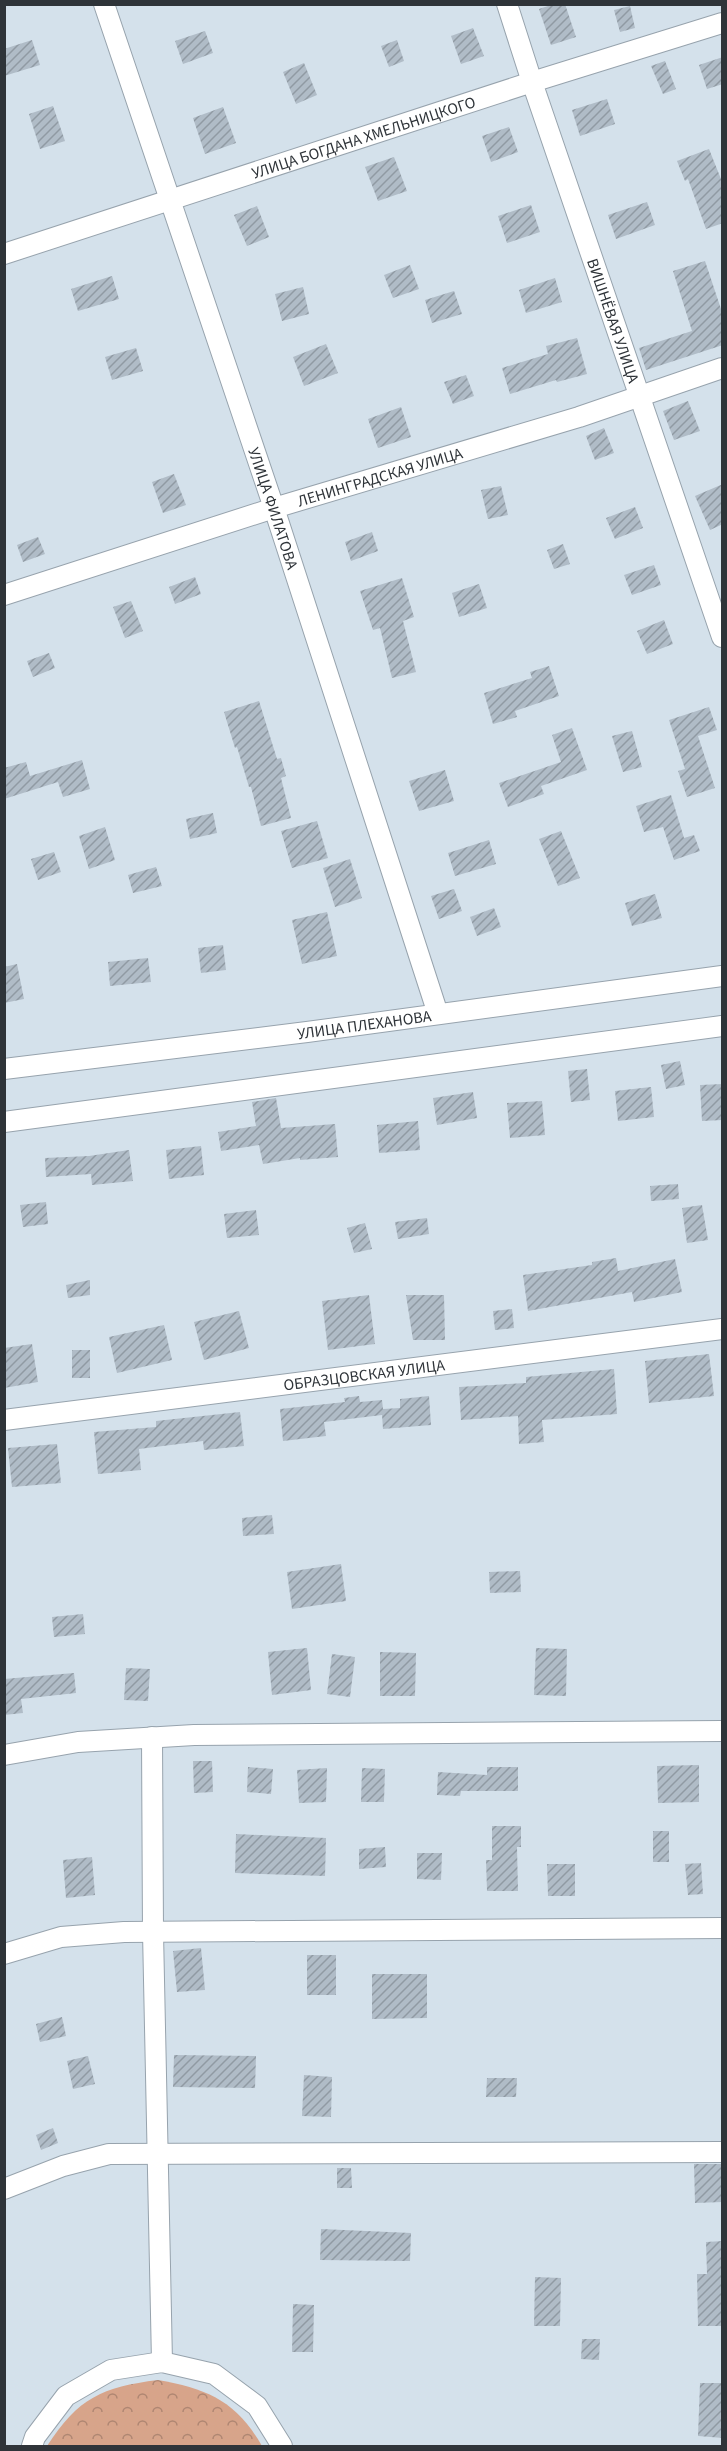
<svg xmlns="http://www.w3.org/2000/svg" width="727" height="2451" font-family="'Source Sans 3',sans-serif">
<style>
.park{fill:url(#park-crowns)}
.building{fill:url(#building-hatch)}
.lines{fill:none;stroke-linecap:round;stroke-linejoin:round}
.minor-casing{stroke:#97a3ad;stroke-width:22}
.minor{stroke:#fff;stroke-width:20}
.labels{text-anchor:middle;stroke-width:4.5;stroke-linejoin:round;paint-order:stroke}
.street-label{font-size:16px;fill:#2f3439;stroke:#d4e1eb}
</style>
<defs>
<pattern id="park-crowns" width="20" height="18" patternUnits="userSpaceOnUse" patternTransform="scale(1.5)"><rect width="20" height="18" fill="#d7a48a"/><path d="M2 6a3 3 0 1 1 6 0M12 15a3 3 0 1 1 6 0" fill="none" stroke="#af8672"/></pattern>
<pattern id="building-hatch" width="6" height="6" patternUnits="userSpaceOnUse" patternTransform="scale(1.5)"><rect width="6" height="6" fill="#b0bcc7"/><path d="M-1 1l2-2M0 6l6-6M5 7l2-2" fill="none" stroke="#909aa3"/></pattern>
</defs>
<rect width="100%" height="100%" fill="#d4e1eb"/>
<path class="park" d="M158 2380C208 2389 236 2401 262 2446H47C78 2398 102 2387 158 2380Z"/>
<g class="building">
<polygon points="554,4 565,4 576,37 551,45 539,9"/>
<polygon points="630,6 635,28 620,32 614,10"/>
<polygon points="473,28 484,56 461,64 451,36"/>
<polygon points="205,31 213,53 183,64 175,41"/>
<polygon points="32,40 40,65 4,76 4,49"/>
<polygon points="397,40 404,61 389,67 381,46"/>
<polygon points="723,57 723,84 707,89 699,65"/>
<polygon points="665,61 676,89 663,94 651,66"/>
<polygon points="304,63 317,95 296,104 283,72"/>
<polygon points="607,99 615,124 580,136 572,110"/>
<polygon points="53,106 65,141 40,149 29,114"/>
<polygon points="223,107 236,143 205,154 193,118"/>
<polygon points="509,127 518,152 491,162 482,136"/>
<polygon points="709,149 723,184 723,223 706,229 688,179 685,181 677,161"/>
<polygon points="394,157 407,191 378,201 365,167"/>
<polygon points="647,202 655,225 616,239 608,215"/>
<polygon points="531,205 540,232 507,243 498,216"/>
<polygon points="257,206 269,237 247,246 234,215"/>
<polygon points="705,261 723,315 723,345 646,370 639,348 692,331 673,271"/>
<polygon points="410,265 419,289 393,298 384,275"/>
<polygon points="112,276 119,299 78,311 71,289"/>
<polygon points="555,278 562,302 526,313 519,290"/>
<polygon points="303,287 309,314 282,321 275,294"/>
<polygon points="454,291 462,314 432,323 425,300"/>
<polygon points="577,338 587,374 557,382 556,380 510,394 502,368 548,354 546,346"/>
<polygon points="326,344 338,373 304,386 293,357"/>
<polygon points="136,348 143,371 112,380 105,357"/>
<polygon points="466,375 474,396 453,404 444,382"/>
<polygon points="688,401 700,431 674,440 663,411"/>
<polygon points="401,407 411,437 378,448 368,419"/>
<polygon points="604,428 614,453 595,460 586,436"/>
<polygon points="174,474 186,505 163,513 152,482"/>
<polygon points="723,484 723,524 710,530 695,496"/>
<polygon points="501,486 508,515 488,519 481,490"/>
<polygon points="635,507 643,528 615,539 606,518"/>
<polygon points="372,532 378,551 351,561 345,542"/>
<polygon points="38,537 45,554 23,562 17,545"/>
<polygon points="563,544 570,564 554,569 547,550"/>
<polygon points="654,565 661,585 632,595 624,575"/>
<polygon points="195,577 201,594 175,604 169,587"/>
<polygon points="402,578 414,617 403,621 416,672 392,678 380,628 373,630 360,591"/>
<polygon points="479,584 487,608 459,617 452,593"/>
<polygon points="131,601 143,631 125,638 113,607"/>
<polygon points="664,620 673,644 647,654 637,631"/>
<polygon points="49,653 55,668 33,677 27,661"/>
<polygon points="549,666 559,696 515,711 517,717 493,724 484,693 532,678 530,672"/>
<polygon points="259,701 277,759 281,758 286,776 281,778 291,818 261,826 251,787 249,787 237,747 235,748 224,712"/>
<polygon points="709,707 717,730 698,736 715,788 687,797 678,771 685,769 669,720"/>
<polygon points="572,728 587,770 541,786 544,794 508,807 499,783 561,762 552,735"/>
<polygon points="632,731 642,767 623,772 612,736"/>
<polygon points="82,760 90,789 63,797 58,782 4,799 4,768 26,762 30,776"/>
<polygon points="445,770 454,801 419,811 409,781"/>
<polygon points="671,795 684,838 694,835 700,851 674,860 663,827 644,832 636,806"/>
<polygon points="213,813 217,833 190,839 186,819"/>
<polygon points="317,821 328,858 292,868 281,831"/>
<polygon points="105,827 115,860 89,869 79,836"/>
<polygon points="561,831 580,878 558,886 539,839"/>
<polygon points="489,840 496,864 455,876 448,853"/>
<polygon points="54,852 61,872 38,880 31,859"/>
<polygon points="350,859 362,898 335,907 323,868"/>
<polygon points="156,867 162,886 133,893 128,875"/>
<polygon points="454,889 462,911 439,919 431,896"/>
<polygon points="655,894 662,918 632,926 625,903"/>
<polygon points="494,908 501,927 477,936 470,917"/>
<polygon points="327,912 337,956 302,964 292,920"/>
<polygon points="223,945 226,970 201,973 198,948"/>
<polygon points="148,958 151,982 110,986 108,962"/>
<polygon points="17,964 24,999 4,1003 4,967"/>
<polygon points="680,1061 685,1085 666,1089 661,1065"/>
<polygon points="587,1069 590,1100 571,1102 568,1071"/>
<polygon points="723,1084 723,1120 702,1121 700,1085"/>
<polygon points="651,1087 654,1117 618,1121 615,1091"/>
<polygon points="473,1092 477,1118 437,1125 433,1098"/>
<polygon points="276,1098 281,1128 335,1124 338,1157 300,1160 300,1158 263,1164 259,1145 221,1151 218,1132 256,1126 252,1102"/>
<polygon points="542,1101 545,1135 510,1138 507,1103"/>
<polygon points="418,1121 420,1150 379,1153 377,1125"/>
<polygon points="201,1146 204,1175 169,1179 166,1150"/>
<polygon points="129,1150 133,1181 92,1185 91,1174 46,1177 45,1158 89,1156"/>
<polygon points="678,1184 679,1199 651,1201 650,1186"/>
<polygon points="46,1202 48,1224 23,1227 20,1205"/>
<polygon points="702,1205 708,1240 687,1243 682,1208"/>
<polygon points="256,1210 259,1235 227,1238 224,1214"/>
<polygon points="427,1218 429,1234 398,1239 395,1222"/>
<polygon points="365,1223 372,1249 354,1253 347,1228"/>
<polygon points="616,1258 618,1271 675,1259 682,1292 634,1302 632,1292 528,1311 523,1275 592,1265 592,1262"/>
<polygon points="90,1280 90,1295 68,1298 66,1285"/>
<polygon points="369,1295 375,1344 328,1350 322,1301"/>
<polygon points="406,1295 444,1295 445,1340 413,1340"/>
<polygon points="512,1309 514,1328 495,1330 493,1311"/>
<polygon points="239,1311 249,1348 204,1360 194,1322"/>
<polygon points="164,1325 172,1360 117,1373 109,1337"/>
<polygon points="32,1344 38,1382 4,1388 4,1348"/>
<rect x="72" y="1350" width="18" height="28"/>
<polygon points="709,1354 714,1396 649,1403 645,1361"/>
<polygon points="614,1369 617,1414 542,1420 544,1442 519,1444 518,1416 461,1420 459,1387 526,1383 526,1377"/>
<polygon points="359,1396 360,1402 382,1400 383,1409 400,1408 400,1399 429,1396 431,1425 383,1429 382,1415 324,1422 326,1436 283,1441 280,1409 345,1402 344,1398"/>
<polygon points="240,1412 244,1446 204,1450 203,1441 139,1449 141,1470 98,1474 94,1432 156,1427 156,1421"/>
<polygon points="57,1444 61,1483 12,1487 8,1448"/>
<polygon points="272,1515 274,1534 243,1536 242,1518"/>
<polygon points="341,1564 346,1601 292,1609 287,1572"/>
<polygon points="520,1571 521,1592 490,1593 489,1572"/>
<polygon points="83,1614 85,1634 54,1637 52,1617"/>
<polygon points="307,1648 311,1690 272,1695 268,1652"/>
<polygon points="536,1648 567,1649 566,1696 534,1695"/>
<polygon points="380,1652 416,1653 415,1696 380,1696"/>
<polygon points="332,1654 355,1657 350,1697 327,1694"/>
<polygon points="126,1668 150,1669 148,1701 124,1700"/>
<polygon points="74,1673 76,1693 21,1699 23,1713 4,1715 4,1679"/>
<polygon points="193,1761 212,1761 213,1792 194,1793"/>
<polygon points="699,1765 699,1802 658,1803 657,1766"/>
<polygon points="248,1767 273,1769 271,1794 247,1792"/>
<polygon points="487,1767 518,1767 518,1791 461,1791 460,1796 437,1795 438,1772 487,1775"/>
<polygon points="327,1768 326,1802 299,1803 297,1770"/>
<polygon points="362,1768 385,1769 384,1802 361,1802"/>
<polygon points="492,1826 521,1826 521,1847 517,1847 518,1891 487,1891 486,1860 492,1860"/>
<rect x="653" y="1831" width="16" height="31"/>
<polygon points="236,1834 326,1838 325,1876 235,1873"/>
<polygon points="385,1847 386,1867 359,1869 359,1849"/>
<polygon points="417,1853 442,1853 441,1880 417,1879"/>
<polygon points="92,1857 95,1895 66,1898 63,1860"/>
<polygon points="701,1863 703,1894 688,1895 685,1864"/>
<polygon points="547,1864 575,1864 575,1896 548,1896"/>
<polygon points="201,1948 205,1990 177,1992 173,1951"/>
<rect x="307" y="1955" width="29" height="40"/>
<polygon points="372,1974 427,1974 427,2018 372,2019"/>
<polygon points="62,2017 66,2036 40,2042 36,2024"/>
<polygon points="174,2055 256,2056 255,2088 173,2087"/>
<polygon points="88,2056 95,2084 73,2089 67,2061"/>
<polygon points="304,2075 332,2077 331,2117 302,2116"/>
<polygon points="487,2078 517,2078 516,2097 486,2097"/>
<polygon points="53,2128 58,2143 41,2150 36,2135"/>
<polygon points="694,2164 723,2164 723,2202 695,2203"/>
<polygon points="337,2168 351,2168 352,2188 337,2188"/>
<polygon points="321,2229 411,2233 410,2261 320,2260"/>
<polygon points="723,2241 723,2326 698,2326 697,2274 707,2274 706,2242"/>
<polygon points="535,2277 561,2278 560,2326 534,2326"/>
<polygon points="293,2304 314,2305 313,2352 292,2352"/>
<polygon points="582,2339 600,2339 599,2360 581,2359"/>
<polygon points="700,2383 723,2383 723,2438 698,2436"/>
</g>
<g class="lines">
<g class="minor-casing">
<g id="minor">
<path id="s1" d="M104 4 274 508 438 1014"/>
<path id="s2" d="M507 4 532 82 722 637"/>
<path id="s3" d="M4 254 532 82 722 23"/>
<path id="s4" d="M4 595 274 508 579 417 722 368"/>
<path id="s5" d="M4 1069 307 1032 722 976"/>
<polyline points="4,1122 722,1026"/>
<path id="s6" d="M4 1420 722 1329"/>
<polyline points="152,1737 153,1932 162,2362"/>
<polyline points="4,1755 78,1742 194,1735 722,1731"/>
<polyline points="4,1954 61,1937 124,1932 722,1928"/>
<polyline points="4,2189 63,2166 109,2154 722,2152"/>
<polyline points="32,2446 35,2437 66,2396 111,2370 162,2362 214,2374 257,2406 282,2446"/>
</g>
</g>
<use href="#minor" class="minor"/>
</g>
<g class="labels">
<g class="street-label">
<text dy="6" stroke="none"><textPath href="#s3" startOffset="378">УЛИЦА БОГДАНА ХМЕЛЬНИЦКОГО</textPath></text>
<text dy="6" stroke="none"><textPath href="#s2" startOffset="334">ВИШНЁВАЯ УЛИЦА</textPath></text>
<text dy="6" stroke="none"><textPath href="#s4" startOffset="394">ЛЕНИНГРАДСКАЯ УЛИЦА</textPath></text>
<text dy="6" stroke="none"><textPath href="#s1" startOffset="532">УЛИЦА ФИЛАТОВА</textPath></text>
<text dy="6" stroke="none"><textPath href="#s5" startOffset="363">УЛИЦА ПЛЕХАНОВА</textPath></text>
<text dy="6" stroke="none"><textPath href="#s6" startOffset="363">ОБРАЗЦОВСКАЯ УЛИЦА</textPath></text>
</g>
</g>
<rect width="727" height="2451" fill="none" stroke="#2f3439" stroke-width="12"/>
</svg>
